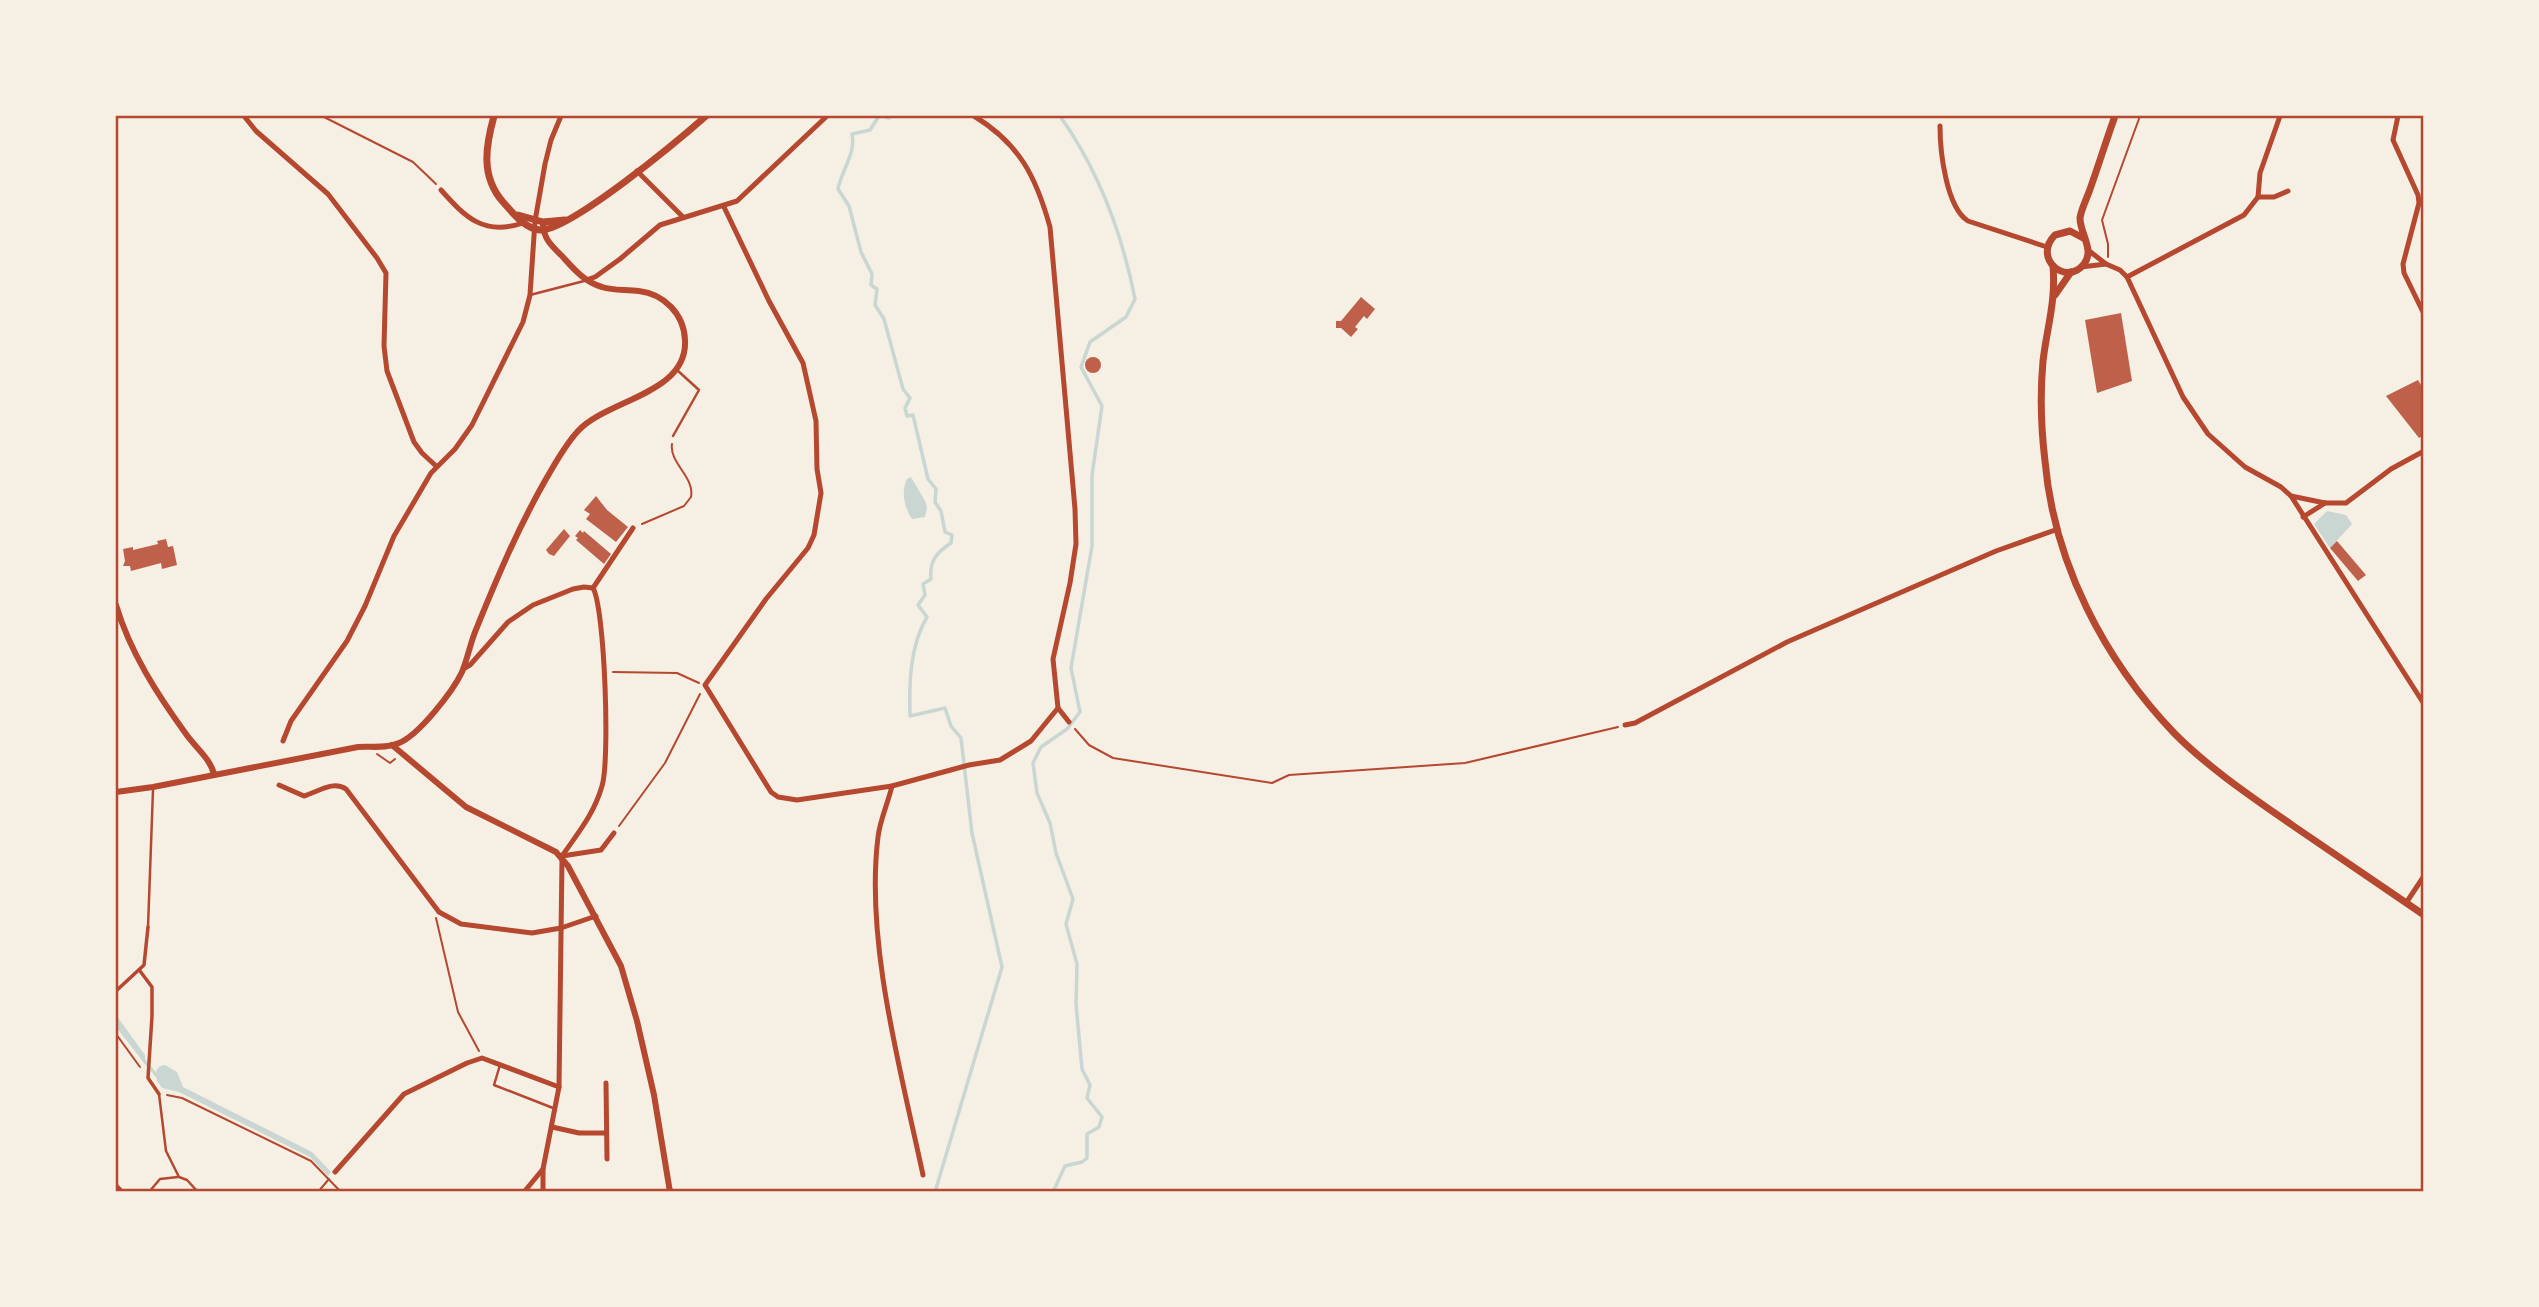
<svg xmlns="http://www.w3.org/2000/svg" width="2539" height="1307" font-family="Overpass,sans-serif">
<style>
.water{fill:#c9d6d2}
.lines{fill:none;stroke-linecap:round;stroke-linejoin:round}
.stream{stroke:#c9d6d2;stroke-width:3.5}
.building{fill:#bf614a}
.path{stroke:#b5482f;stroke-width:2}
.service{stroke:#b5482f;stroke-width:2.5}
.pedestrian{stroke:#b5482f;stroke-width:3.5}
.minor{stroke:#b5482f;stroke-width:5}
.tertiary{stroke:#b5482f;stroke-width:6}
.secondary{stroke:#b5482f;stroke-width:7}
.neatline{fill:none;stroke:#b5482f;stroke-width:2.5}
</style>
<rect width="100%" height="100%" fill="#f6efe4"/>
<g class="water">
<path d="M911 477 925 501 927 507 925 517 912 519C904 507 901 492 907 479Z"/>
<polygon points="2327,511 2346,515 2352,524 2330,548 2314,524"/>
<polygon points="116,1015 145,1055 145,1064 116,1027"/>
<polygon points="165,1065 177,1072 183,1087 312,1152 331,1172 328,1176 310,1157 179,1092 162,1088 157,1081 156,1071 160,1066"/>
</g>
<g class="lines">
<g class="stream">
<path d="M879 116 870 130 852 134C856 154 842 169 838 189L849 206 861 252 872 274 871 285 877 289 875 305 884 319 903 389 910 398 905 408 907 416 913 415 928 479 936 489 935 502 941 511 945 532 952 535 951 543C937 552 929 561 931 579L923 584 925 595 918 605 927 617C910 646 909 682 910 716L945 708 951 726 961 738 972 833 1002 967 935 1192"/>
<polyline points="882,116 889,118 891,116"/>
<polyline points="142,1058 157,1076"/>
<path d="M1053 1192 1065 1166 1082 1162 1087 1158V1134L1099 1127 1102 1117 1087 1098 1090 1085 1082 1069 1076 1004 1077 964 1066 924 1073 899 1056 853 1050 823 1037 793 1033 763 1041 747 1067 729 1080 712 1071 668 1092 546V475L1102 406 1081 367 1090 342 1126 317 1135 299C1122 233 1099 171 1060 116"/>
</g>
</g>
<g class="building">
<polygon points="1361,297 1375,309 1367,319 1364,316 1355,327 1358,329 1351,337 1341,328 1336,328 1336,321 1341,321"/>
<polygon points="2121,313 2132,381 2097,393 2085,320"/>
<circle cx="1093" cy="365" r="8"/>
<polygon points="2418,380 2424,390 2424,435 2419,438 2386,396"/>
<polygon points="596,496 607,510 628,527 616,542 586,519 590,514 584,510"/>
<polygon points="564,529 570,536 554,556 549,554 546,550"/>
<polygon points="580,530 583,533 584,531 611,554 604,564 576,540 578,538 575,536"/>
<polygon points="166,539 168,547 173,546 177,565 162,569 161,563 131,571 130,566 123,566 125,561 123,549 133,547 133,550 158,544 157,541"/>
<polygon points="2337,541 2366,575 2358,581 2330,548"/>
</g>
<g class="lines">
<g class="path">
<polyline points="322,116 413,162 436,184"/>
<polyline points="2108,257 2108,244 2102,220 2140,116"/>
<path d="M642 524 684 506 691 497C695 477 669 463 672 444"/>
<polyline points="613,672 677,673 699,683"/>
<polyline points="1075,729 1089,745 1113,758 1272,783 1289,775 1465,763 1618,727"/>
<polyline points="377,754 390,763 395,759"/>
<polyline points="619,826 665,763 700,694"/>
<polyline points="436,918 458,1012 479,1051"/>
<polyline points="116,1034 140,1067"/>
<polyline points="167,1095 182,1098 311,1161 341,1192"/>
<polyline points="318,1192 329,1179"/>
</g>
<g class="service">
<polyline points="530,295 584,281"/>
<polyline points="673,436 699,390 677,370"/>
<polyline points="148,927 153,790"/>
<polyline points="500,1065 494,1085 553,1108"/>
<polyline points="159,1094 166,1151 179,1177 187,1180 198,1192"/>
<polyline points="149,1192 160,1179 178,1177"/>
</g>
<g class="pedestrian">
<polyline points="140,971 152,987 152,1016 148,1078 159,1094"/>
<polyline points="116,991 144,965 148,927"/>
</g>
<g class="minor">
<polyline points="244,116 256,131 328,194 377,258 386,273 384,346 387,371 414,442 422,453 436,466"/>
<path d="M974 116C1020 144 1036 177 1050 227L1075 509 1076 544 1070 583 1053 659 1058 708 1069 722"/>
<polyline points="2398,116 2393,140 2418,195 2419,203 2403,264 2404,273 2424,314"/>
<path d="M1940 126C1940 151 1946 207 1968 221L2047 247"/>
<polyline points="637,171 683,217"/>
<path d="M441 190C466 218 484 236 523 223"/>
<polyline points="2258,197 2274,197 2288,191"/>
<polyline points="724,207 769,301 803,363 816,421 817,469 821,493 814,535 808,548 766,599 705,685 771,792 778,797 797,800 892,786 969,765 1000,760 1031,741 1058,708"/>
<polyline points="2088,250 2106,264 2120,270 2127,277 2183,397 2208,434 2245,467 2281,487 2291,496 2424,704"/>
<polyline points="2081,267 2106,264"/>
<polyline points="2127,277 2244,215 2258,197 2260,173 2280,116"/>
<polyline points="586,280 595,277 620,259 660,225 737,201 827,116"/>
<polyline points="2291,496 2325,503 2346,503 2391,469 2424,451"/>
<polyline points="2303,517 2325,503"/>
<polyline points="593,588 633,528"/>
<polyline points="463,669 470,665 508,622 533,605 573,589 584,587 593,588"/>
<polyline points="1625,725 1635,723 1787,642 1996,551 2058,529"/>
<polyline points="283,741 291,721 347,641 365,606 394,536 431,473 455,449 472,425 523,322 530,295 535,221 545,164 551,140 561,116"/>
<path d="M279 785 304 796C318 792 333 780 346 789L439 912 461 924 532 933 561 928 596 916"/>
<path d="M892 786C888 803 880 820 878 837 865 942 901 1071 923 1175"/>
<path d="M562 856C578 833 594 814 602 786 610 762 605 609 593 588"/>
<polyline points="562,856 601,850 614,833"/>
<polyline points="2406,903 2424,876"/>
<polyline points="606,1083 607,1159"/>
<polyline points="552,1127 579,1133 605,1133"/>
<polyline points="335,1172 404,1094 467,1063 482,1058 559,1087"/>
<polyline points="116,1186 122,1192"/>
<polyline points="524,1192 543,1169"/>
<polyline points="543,1192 543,1169 559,1087 562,859"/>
</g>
<g class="tertiary">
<path d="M116 605C130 652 157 694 186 734 195 747 210 758 214 774"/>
<polyline points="392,745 466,807 556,852 568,866 621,966 637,1021 654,1095 670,1192"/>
<path d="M116 792 153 787 358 747C371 746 386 749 399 743 419 735 453 691 462 672 467 660 470 645 475 632 496 580 518 528 546 479 556 462 565 445 578 431 608 399 688 394 685 340 684 314 664 294 639 291 626 289 614 291 602 287 584 282 573 268 561 255 551 245 544 239 543 225"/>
</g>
<g class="secondary">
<path d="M494 116C486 145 480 176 503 202 512 212 525 229 540 230 570 231 680 139 706 116"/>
<polyline points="518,215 543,222 565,220"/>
<path d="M2085 239 2070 231 2055 235C2032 258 2066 287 2084 264 2095 250 2080 234 2080 218 2081 210 2086 200 2089 192 2098 167 2106 141 2115 116"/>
<path d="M2053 266C2056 302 2047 327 2043 361 2040 394 2041 428 2045 461 2054 564 2105 661 2175 734 2210 769 2252 797 2292 825 2336 855 2380 885 2424 915"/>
<polyline points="2055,295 2071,272"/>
</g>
</g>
<rect width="2539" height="1307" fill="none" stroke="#f6efe4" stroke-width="234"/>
<rect x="117" y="117" width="2305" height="1073" class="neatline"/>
</svg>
